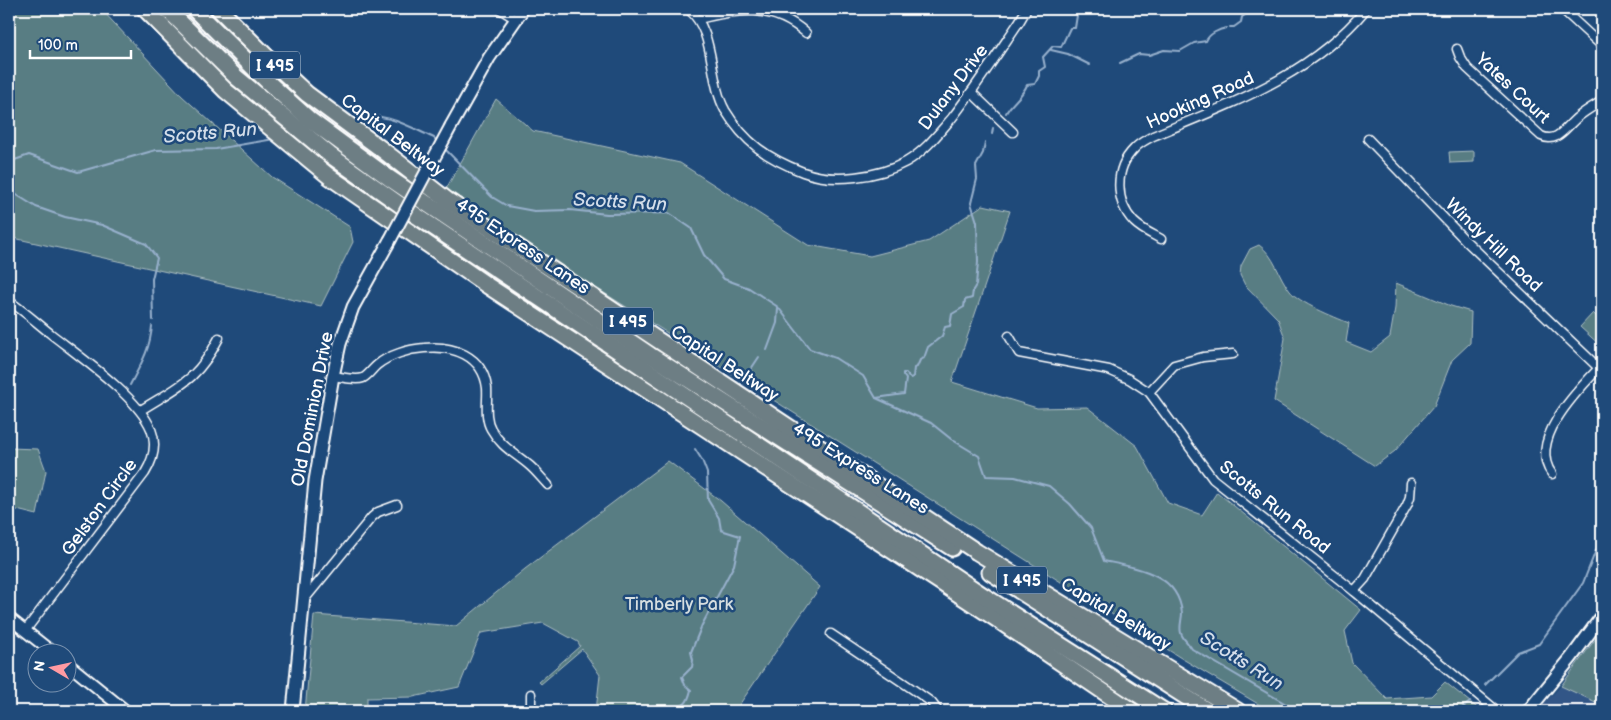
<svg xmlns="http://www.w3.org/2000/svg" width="1611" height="720" font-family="'Balsamiq Sans',sans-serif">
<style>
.built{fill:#335787}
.green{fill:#597d83;stroke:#acbec1}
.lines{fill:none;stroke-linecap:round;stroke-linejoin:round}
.stream{stroke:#98b1cd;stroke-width:2}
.minor-casing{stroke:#fff;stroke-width:11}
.tertiary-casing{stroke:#fff;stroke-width:14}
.secondary-casing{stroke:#fff;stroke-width:15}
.motorway-casing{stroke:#fff;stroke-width:19}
.minor{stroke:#1f4a7a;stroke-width:8}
.tertiary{stroke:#1f4a7a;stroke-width:10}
.secondary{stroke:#1f4a7a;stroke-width:11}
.motorway{stroke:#6d7e84;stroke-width:15}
.secondary-bridge-casing{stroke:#fff;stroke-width:15;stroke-linecap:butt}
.secondary-bridge{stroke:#1f4a7a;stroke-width:11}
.labels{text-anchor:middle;stroke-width:5;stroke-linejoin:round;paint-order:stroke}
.shield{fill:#1f4a7a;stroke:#bcc9d7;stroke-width:1}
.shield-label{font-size:16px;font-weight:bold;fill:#fff}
.street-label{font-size:18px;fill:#fff;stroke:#1f4a7a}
.park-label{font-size:18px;fill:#d6dee0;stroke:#1f4a7a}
.water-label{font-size:19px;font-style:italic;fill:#d4deea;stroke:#1f4a7a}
</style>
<rect width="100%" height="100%" fill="#1f4a7a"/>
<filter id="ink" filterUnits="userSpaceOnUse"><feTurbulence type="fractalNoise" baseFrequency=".02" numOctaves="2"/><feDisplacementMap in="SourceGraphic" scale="10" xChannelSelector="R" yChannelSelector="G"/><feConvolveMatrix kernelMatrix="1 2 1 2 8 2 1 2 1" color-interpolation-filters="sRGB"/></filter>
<g filter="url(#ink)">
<polygon class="built" points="1561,686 1602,705 1602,711 1537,711"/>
<g class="green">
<polygon points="9,9 101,9 182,96 272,177 350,227 353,242 321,306 9,237"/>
<polygon points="496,99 533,131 680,163 808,245 870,256 929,241 983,205 1010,211 952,382 1037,408 1087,407 1137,446 1168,503 1202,515 1217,492 1361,610 1345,631 1352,663 1387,699 1431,696 1445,682 1481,711 1270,711 1181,658 530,246 446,189"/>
<polygon points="1474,151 1474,162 1450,163 1449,152"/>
<path d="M1259 245C1275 256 1278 276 1290 291 1299 303 1334 317 1349 323L1346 342 1371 352 1390 337 1395 308 1396 283 1451 306 1471 312 1470 343 1452 360 1434 406 1395 451 1375 466 1274 401 1285 338 1278 319 1245 285 1240 275 1241 266 1250 249Z"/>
<polygon points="1593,313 1602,322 1602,347 1580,327"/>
<polygon points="9,448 38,449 46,471 37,515 9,508"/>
<polygon points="668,461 721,501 820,587 735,711 596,711 600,675 582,649 541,684 539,682 580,646 578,642 543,623 481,633 459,687 413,697 367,698 367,711 305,711 314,615 456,626 525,569"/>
<polygon points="1602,630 1602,705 1561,686"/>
</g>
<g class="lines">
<g class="stream">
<polyline points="1230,27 1234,27 1241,22 1242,17 1252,10"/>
<polyline points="1051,50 1068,54 1090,65"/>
<path d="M1120 63 1139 54 1149 55 1164 50 1180 51 1194 43 1206 41C1209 34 1219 29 1227 28"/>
<path d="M1006 113C1012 102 1022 97 1027 85L1035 84 1039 76V71L1045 67 1043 57 1053 46 1061 47 1070 28H1075L1078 9"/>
<path d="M350 118C382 110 406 125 434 138L437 141"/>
<polyline points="333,130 344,128"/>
<polyline points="992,134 993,128"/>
<path d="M444 148 492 197 507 206 534 211 570 210 607 214 669 213 691 228 704 255 724 279 749 288 778 307 810 349 835 358 863 376 876 398 931 423 951 439 979 456 986 476 1015 477 1049 486 1070 504 1091 528 1104 561C1137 568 1178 573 1182 613 1182 619 1179 627 1181 633 1182 638 1189 644 1192 649L1298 711"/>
<polyline points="9,162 29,155 78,172 156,150 216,149 274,139"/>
<polyline points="9,192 12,192 36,207 65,217 102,225 146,244 157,258 152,279 153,320"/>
<polyline points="767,350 777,323 778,308"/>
<polyline points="741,384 759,357"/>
<path d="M130 385C141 364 150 350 152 326"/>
<polyline points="876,398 904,394 906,379 903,375 903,373 906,373 910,378 913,377 914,368 917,367 920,360 924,358 928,347 942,336 945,327 950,326 952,314 964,307 965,300 972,298 973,290 976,285 978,262 977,222 971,203 977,179 976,166 983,153 985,142"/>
<polyline points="1485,685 1518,652 1539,644 1583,583 1602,535"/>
<path d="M665 711C680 704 686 711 691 690L685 685 682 677 692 667 693 660 691 652 702 625 734 565 740 536 721 530 719 518 708 500 707 473 702 460 695 449"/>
<polyline points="1458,711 1470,702"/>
</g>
<g class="minor-casing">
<g id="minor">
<polyline points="500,9 516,19"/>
<path d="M688 9C716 31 708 79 725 110 745 143 767 158 803 172 819 178 838 179 855 177 873 175 890 171 906 162 925 151 938 134 952 118 975 88 996 56 1017 25 1021 20 1023 14 1027 9"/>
<polyline points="1562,9 1602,46"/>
<path d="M698 19C738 9 772 3 806 33"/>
<path d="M1457 49 1460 57 1467 68 1541 136C1558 144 1566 126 1578 117 1585 111 1594 106 1602 101"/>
<polyline points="971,92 1013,132"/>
<polyline points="1368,139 1465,240 1602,371"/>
<path d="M1161 239C1152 234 1142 230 1134 222 1115 202 1114 169 1134 149 1139 143 1146 140 1153 136 1230 104 1311 76 1366 9"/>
<path d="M9 301C24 311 37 323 51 334 79 356 138 397 151 429 157 444 153 460 145 473L25 631"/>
<polyline points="1009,336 1019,353 1109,370 1129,379 1149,392 1213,479 1354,591 1497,711"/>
<path d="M333 376C342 377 355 381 363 378 369 375 372 369 377 365 389 355 409 349 424 348 452 345 483 355 487 388 488 401 484 417 491 429 501 447 515 453 530 466 536 471 542 479 548 485"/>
<polyline points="1149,392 1174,365 1203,357 1233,354"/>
<path d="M141 410C179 386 197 381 219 338"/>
<path d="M1552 474C1527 441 1578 390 1599 368"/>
<polyline points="1354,591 1365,579 1407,505 1410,497 1411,483"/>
<polyline points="304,600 372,517 378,512 397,505"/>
<polyline points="831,634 914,690 931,702 938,711"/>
<polyline points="531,711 531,694"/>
</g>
</g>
<g class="tertiary-casing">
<g id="tertiary">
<polyline points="9,618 52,652"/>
<polyline points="68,664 126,711"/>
</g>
</g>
<g class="secondary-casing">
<g id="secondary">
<polyline points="451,126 489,58 523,9"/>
<polyline points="293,711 315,481 333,376 340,344 353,307 390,240"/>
<polyline points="1528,711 1571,658 1602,616"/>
</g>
</g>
<g class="motorway-casing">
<g id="motorway">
<polyline points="145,9 226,91 330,177 488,286 995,618 1132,711"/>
<polyline points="167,9 236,77 330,155 399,204 981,594 1164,711"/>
<polyline points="194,9 270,84 310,120 389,178 650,355 952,548"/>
<polyline points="219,9 265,55 307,94 380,148 447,200 977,552 1238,711"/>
<polyline points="990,572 1208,711"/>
</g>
</g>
<use href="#minor" class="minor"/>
<use href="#tertiary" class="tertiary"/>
<use href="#secondary" class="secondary"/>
<use href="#motorway" class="motorway"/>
<g class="secondary-bridge-casing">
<polyline id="secondary-bridge" points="390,240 451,126"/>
</g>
<use href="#secondary-bridge" class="secondary-bridge"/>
</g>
</g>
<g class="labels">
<g class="shield">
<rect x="250" y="51.5" width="50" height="27" rx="4"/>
<rect x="603" y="307.5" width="50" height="27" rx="4"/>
<rect x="997" y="566.5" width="50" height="27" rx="4"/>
</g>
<g class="shield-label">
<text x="275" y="71">I 495</text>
<text x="628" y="327">I 495</text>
<text x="1022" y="586">I 495</text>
</g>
<g class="street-label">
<text transform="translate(953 87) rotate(-53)" y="6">Dulany Drive</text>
<text transform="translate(1513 88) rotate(43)" y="6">Yates Court</text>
<text transform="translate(1200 100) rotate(-24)" y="6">Hooking Road</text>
<text transform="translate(393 135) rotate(37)" y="6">Capital Beltway</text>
<text transform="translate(1494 245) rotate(44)" y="6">Windy Hill Road</text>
<text transform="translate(523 246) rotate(34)" y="6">495 Express Lanes</text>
<text transform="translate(725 363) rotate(33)" y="6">Capital Beltway</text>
<text transform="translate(312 409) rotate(-79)" y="6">Old Dominion Drive</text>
<text transform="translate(861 468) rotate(32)" y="6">495 Express Lanes</text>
<text transform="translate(99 507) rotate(-54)" y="6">Gelston Circle</text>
<text transform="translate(1275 507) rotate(39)" y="6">Scotts Run Road</text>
<text transform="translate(1116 614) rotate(31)" y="6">Capital Beltway</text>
</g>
<g class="park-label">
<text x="679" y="610">Timberly Park</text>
</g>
<g class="water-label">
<text transform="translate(210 132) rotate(-5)" y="7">Scotts Run</text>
<text transform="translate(620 201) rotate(3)" y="7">Scotts Run</text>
<text transform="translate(1242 660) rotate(32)" y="7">Scotts Run</text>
</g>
</g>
<rect width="1611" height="720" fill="none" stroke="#1f4a7a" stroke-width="30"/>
<rect x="15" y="15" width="1581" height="690" fill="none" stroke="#fff" stroke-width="2" filter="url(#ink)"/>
<g transform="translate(52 668) rotate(279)"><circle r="24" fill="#1f4a7a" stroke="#7992af"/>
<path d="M0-4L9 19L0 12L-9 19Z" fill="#ff9aa2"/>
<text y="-8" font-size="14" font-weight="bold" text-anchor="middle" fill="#ffffff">N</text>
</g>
<path d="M30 50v8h101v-8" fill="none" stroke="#ffffff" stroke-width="2.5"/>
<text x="38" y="50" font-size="15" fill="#ffffff" stroke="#1f4a7a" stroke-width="4" paint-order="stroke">100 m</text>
</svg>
